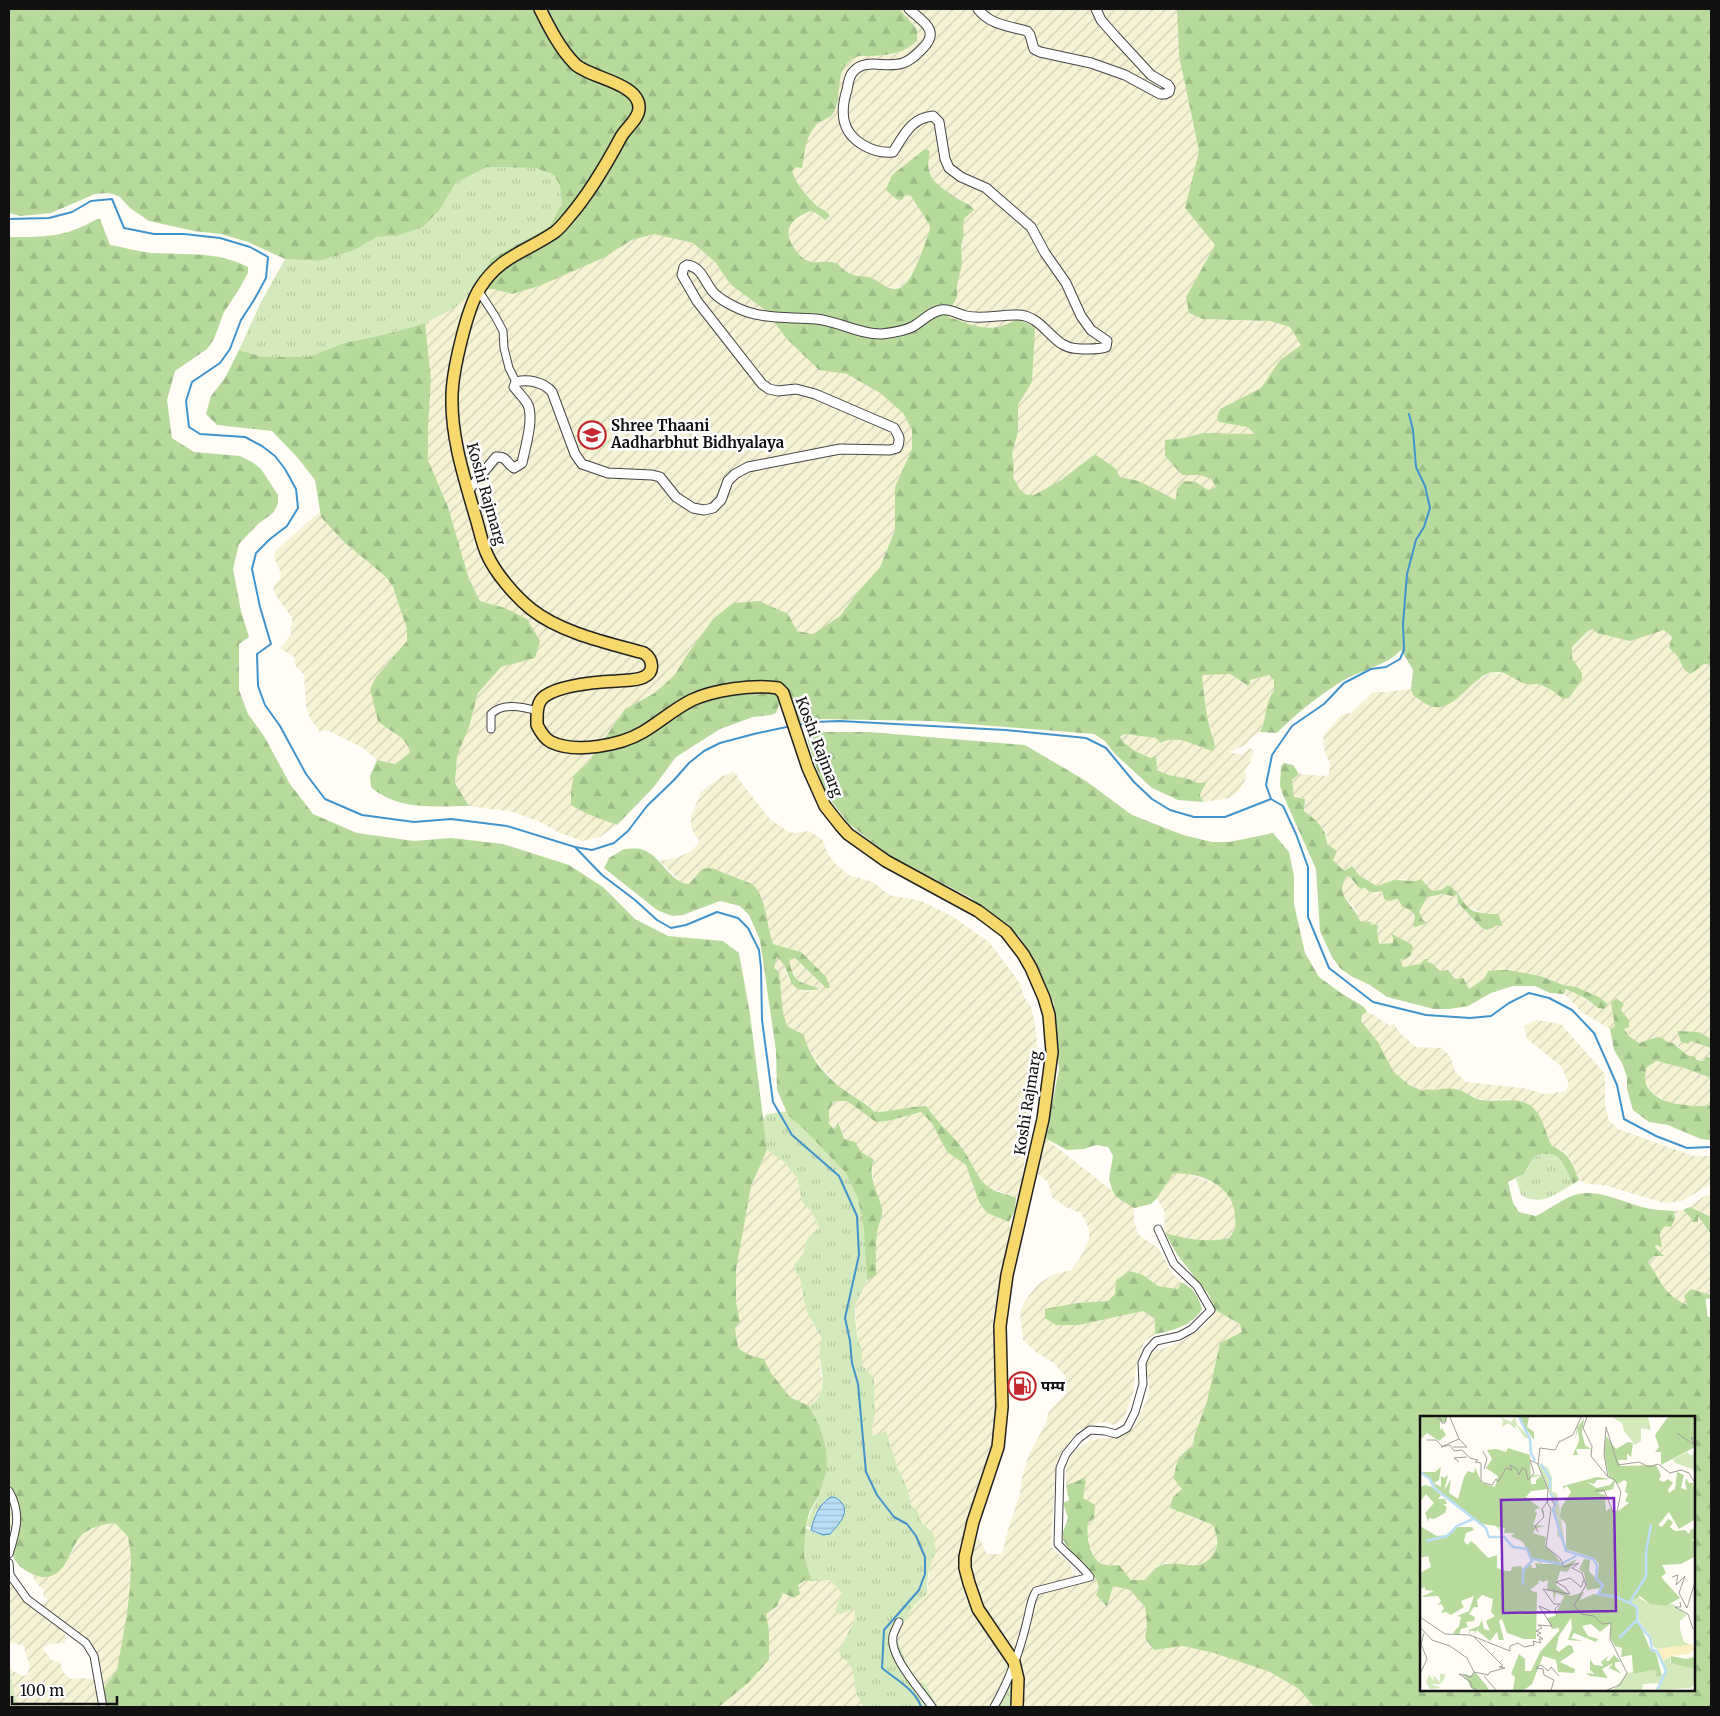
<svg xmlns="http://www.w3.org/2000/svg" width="1720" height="1716" font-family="Merriweather,'Noto Sans Devanagari',serif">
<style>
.farmland{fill:url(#farmland-furrows)}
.grass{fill:url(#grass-tufts)}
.forest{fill:url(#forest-firs);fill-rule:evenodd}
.water{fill:url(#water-rules);stroke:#4192cd}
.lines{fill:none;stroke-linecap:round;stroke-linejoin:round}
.stream{stroke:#4192cd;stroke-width:2}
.minor-casing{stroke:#444;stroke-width:9}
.tertiary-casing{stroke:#444;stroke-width:11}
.primary-casing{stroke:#222;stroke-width:14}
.minor{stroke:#fff;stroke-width:7}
.tertiary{stroke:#fff;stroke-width:9}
.primary{stroke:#f7d86c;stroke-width:11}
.labels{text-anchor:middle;stroke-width:5;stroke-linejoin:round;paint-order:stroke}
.poi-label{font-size:15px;font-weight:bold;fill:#111;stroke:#fff;text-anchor:start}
.street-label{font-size:15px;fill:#111;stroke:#fff}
.inset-river{fill:none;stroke:#b9def6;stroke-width:2.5}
.inset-road{fill:none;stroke:#a09f9a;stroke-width:1}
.view{fill:#7b2cbf;fill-opacity:0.15;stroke:#7b2cbf;stroke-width:2.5}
.inset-edge{fill:none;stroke:#111;stroke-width:2.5}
</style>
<defs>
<pattern id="farmland-furrows" width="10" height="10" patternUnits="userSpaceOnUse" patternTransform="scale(1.25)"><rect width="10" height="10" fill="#f5f3d4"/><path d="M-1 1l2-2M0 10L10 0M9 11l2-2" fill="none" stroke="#d1cfb5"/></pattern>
<pattern id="grass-tufts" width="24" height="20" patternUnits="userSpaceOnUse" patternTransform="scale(1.25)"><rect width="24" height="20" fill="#d4eabd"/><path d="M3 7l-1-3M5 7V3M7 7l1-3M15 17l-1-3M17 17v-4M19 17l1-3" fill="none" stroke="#b5c8a1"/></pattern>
<pattern id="forest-firs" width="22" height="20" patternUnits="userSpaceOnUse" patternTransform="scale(1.25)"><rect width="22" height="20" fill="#b8db9d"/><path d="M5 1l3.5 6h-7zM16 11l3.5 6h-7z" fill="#9dbb86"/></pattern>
<pattern id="water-rules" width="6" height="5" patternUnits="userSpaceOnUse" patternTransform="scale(1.25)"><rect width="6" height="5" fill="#b9def6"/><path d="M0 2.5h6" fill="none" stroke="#9ebdd2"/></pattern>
</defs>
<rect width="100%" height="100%" fill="#fffdf5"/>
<g class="farmland">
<polygon points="899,9 1177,9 1179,56 1199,151 1185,208 1215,245 1186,297 1203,319 1270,321 1290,327 1302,345 1280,360 1261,388 1219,409 1219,422 1247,427 1256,434 1203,433 1184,438 1173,439 1181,475 1200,475 1211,479 1216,487 1208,490 1196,482 1176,500 1139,481 1120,477 1115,468 1095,454 1061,480 1034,495 1027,495 1020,490 1012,477 1014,465 1012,454 1018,432 1018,405 1032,382 1032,361 1017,319 1004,326 983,329 948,318 949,312 957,297 957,286 962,264 961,246 964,235 963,224 971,205 956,198 937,184 930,175 928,162 902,169 892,175 905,195 911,196 929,224 930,230 916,268 902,286 896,288 887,287 871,278 848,274 835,263 808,262 799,255 789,241 788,230 790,224 810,211 816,213 825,220 827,211 816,205 795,182 792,171 796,167 802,167 807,136 817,124 832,115 836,104 839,81 846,63 857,56 895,54 917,29"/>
<polygon points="655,234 693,243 715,262 731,285 765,310 786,338 819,370 847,373 880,393 904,413 912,430 912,449 895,487 895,530 880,567 857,593 840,616 813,634 796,631 788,614 698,641 674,676 653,694 625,709 589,761 574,775 602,819 617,825 600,837 582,841 560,833 540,822 513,812 469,806 455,783 457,756 469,727 478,693 501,667 534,658 505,608 480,601 469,579 448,507 428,460 427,346 425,323 455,308 475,289 493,289 512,294 603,258 632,240"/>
<polygon points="319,512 321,517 344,542 386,577 393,587 403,613 407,630 407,641 376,677 381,725 401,738 409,747 410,753 395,764 377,760 363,748 331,732 325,730 320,732 310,718 306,706 304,675 296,666 294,657 280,648 291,635 290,629 292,624 292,618 275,594 273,588 280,579 281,573 274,557 275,551"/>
<polygon points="1593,629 1664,630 1672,637 1669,648 1678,656 1681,666 1691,674 1704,664 1711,665 1711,1039 1698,1032 1691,1032 1688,1044 1691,1041 1711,1048 1711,1058 1709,1056 1704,1061 1687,1055 1677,1045 1667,1043 1664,1039 1652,1037 1648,1041 1639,1043 1631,1039 1624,1028 1628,1027 1629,1020 1621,1010 1624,1004 1616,998 1615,1026 1610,1029 1581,1012 1571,1000 1564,994 1565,990 1566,989 1577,994 1598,1008 1604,1009 1608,1004 1599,997 1576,987 1563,985 1540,976 1497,970 1490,971 1485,978 1469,989 1464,983 1455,979 1449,972 1440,971 1432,963 1427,962 1429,960 1420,964 1403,968 1400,959 1404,960 1409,957 1413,947 1411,944 1391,934 1393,938 1393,943 1379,944 1372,925 1370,925 1372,922 1360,921 1354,907 1343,895 1342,882 1347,876 1350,877 1354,884 1364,887 1375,894 1382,891 1384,899 1399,900 1413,913 1415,916 1413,921 1419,926 1426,923 1423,920 1419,912 1424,901 1427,897 1433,895 1457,894 1458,903 1481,927 1498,925 1498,914 1485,914 1468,907 1454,888 1432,891 1416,881 1401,879 1377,886 1360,876 1352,866 1344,872 1333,860 1337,851 1327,844 1327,836 1322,827 1304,811 1305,799 1294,798 1292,791 1292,780 1299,774 1326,776 1329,774 1330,764 1325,753 1323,736 1341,715 1351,713 1373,692 1385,692 1411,689 1413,695 1482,678 1492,672 1510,675 1525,683 1537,684 1554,691 1563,699 1582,673 1572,658 1572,647 1588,631"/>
<polygon points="1219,674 1230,674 1245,685 1252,679 1269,675 1274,680 1274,691 1270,694 1268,701 1267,713 1260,732 1251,738 1246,745 1229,752 1242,755 1249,748 1254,750 1250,763 1245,769 1246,775 1245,781 1238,792 1229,798 1204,802 1200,796 1200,792 1205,786 1202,783 1195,783 1188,779 1179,778 1162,773 1157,770 1156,755 1151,758 1136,751 1125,744 1120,737 1124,734 1157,738 1161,743 1172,739 1192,743 1201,748 1213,751 1215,746 1206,710 1202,676"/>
<polygon points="734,771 743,785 770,819 789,832 795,833 809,831 822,839 828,854 834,862 848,875 873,882 889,895 921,901 950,915 989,942 1020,983 1023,995 1031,1007 1035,1024 1038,1054 1034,1108 1027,1125 1026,1147 1021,1190 1016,1198 988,1187 977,1174 960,1145 946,1132 943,1125 937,1121 926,1106 918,1106 889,1112 875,1112 867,1104 840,1087 822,1068 806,1045 804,1035 787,1026 783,1012 779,972 774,968 777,956 783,962 789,980 806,992 819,989 803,985 796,978 791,971 789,960 795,958 826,988 801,952 773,944 768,931 764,905 760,894 752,884 721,871 695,876 689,884 683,884 660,861 676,858 691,851 699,843 698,838 696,837 691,828 691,817 701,792 721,777"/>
<polygon points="1367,1012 1374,1015 1390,1026 1394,1024 1400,1033 1416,1047 1441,1048 1450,1056 1455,1071 1466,1082 1523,1088 1545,1094 1566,1091 1569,1084 1561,1066 1527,1039 1524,1026 1536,1020 1561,1024 1605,1074 1605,1106 1609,1120 1618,1129 1693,1156 1711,1156 1711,1184 1682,1201 1664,1203 1607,1186 1585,1183 1579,1180 1571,1160 1563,1151 1552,1146 1545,1129 1510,1099 1483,1100 1468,1095 1457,1089 1426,1089 1423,1091 1409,1085 1393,1071 1378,1042 1361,1021 1362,1015"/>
<polygon points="1656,1061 1684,1068 1711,1078 1711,1105 1681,1105 1668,1102 1652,1093 1645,1081 1646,1068"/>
<polygon points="834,1101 847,1101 876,1122 888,1121 921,1112 931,1122 947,1152 966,1165 979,1202 987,1213 1009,1222 1011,1230 1003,1265 993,1318 996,1393 994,1436 960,1547 959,1571 965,1596 978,1619 994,1639 1007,1662 1004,1683 990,1707 940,1707 935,1702 925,1683 917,1681 906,1661 896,1636 914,1605 927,1594 933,1533 922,1522 918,1512 911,1505 907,1487 897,1466 886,1431 874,1436 872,1429 875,1415 874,1378 862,1365 862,1350 857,1336 855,1306 867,1280 876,1267 875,1256 877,1231 882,1212 873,1182 872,1164 874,1160 861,1152 855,1142 844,1139 839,1122 835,1130 829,1124 829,1110"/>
<polygon points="1045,1138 1134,1208 1134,1222 1138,1234 1159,1249 1171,1272 1181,1282 1178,1289 1158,1286 1143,1275 1108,1301 1077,1303 1045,1310 1056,1325 1079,1325 1143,1311 1155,1319 1155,1334 1144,1342 1136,1366 1133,1393 1124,1418 1114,1425 1105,1422 1098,1423 1079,1430 1062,1451 1057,1465 1055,1477 1051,1547 1070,1564 1073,1574 1085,1580 1096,1579 1099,1587 1096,1595 1106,1607 1113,1586 1130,1590 1145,1607 1147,1624 1145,1638 1154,1650 1183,1646 1214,1653 1270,1672 1299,1689 1314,1707 1023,1707 1025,1689 1010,1645 1001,1630 990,1617 981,1603 974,1581 971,1568 972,1537 980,1540 987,1554 1002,1554 1009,1526 1020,1494 1022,1477 1029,1454 1046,1423 1049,1411 1066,1394 1066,1377 1055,1364 1037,1353 1023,1340 1020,1312 1025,1301 1037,1285 1052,1275 1071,1270 1080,1258 1089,1239 1089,1229 1081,1213 1066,1207 1052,1197 1048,1182 1034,1171"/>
<polygon points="767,1150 785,1163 797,1178 802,1202 811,1211 819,1227 807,1239 803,1254 795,1271 800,1278 804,1301 812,1322 822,1339 820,1345 820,1367 823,1386 818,1398 809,1406 790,1397 771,1373 764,1359 749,1355 738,1348 738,1340 735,1333 735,1327 740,1323 736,1301 736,1270 747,1206 751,1186"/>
<polygon points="1186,1173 1213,1183 1226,1192 1235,1208 1236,1227 1229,1238 1215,1241 1192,1240 1165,1233 1164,1211 1157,1198 1173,1174"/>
<polygon points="1711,1194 1711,1224 1710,1217 1706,1213 1696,1210 1690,1207 1703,1197"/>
<polygon points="1683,1210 1690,1217 1697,1214 1711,1234 1711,1295 1696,1290 1687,1306 1669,1295 1648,1262 1657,1249 1655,1247 1660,1230 1665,1226 1671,1227 1675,1216 1674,1211"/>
<polygon points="1215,1310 1240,1324 1242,1332 1220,1343 1207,1401 1194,1437 1193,1446 1183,1452 1182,1489 1173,1497 1185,1515 1213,1525 1218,1537 1215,1551 1209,1561 1203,1564 1184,1565 1166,1563 1157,1566 1146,1580 1131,1580 1119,1565 1104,1565 1095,1558 1089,1543 1087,1531 1088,1522 1083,1498 1086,1482 1083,1477 1078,1481 1066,1485 1066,1466 1074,1451 1089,1441 1102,1438 1116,1438 1134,1428 1148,1397 1150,1382 1145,1368 1147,1360 1153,1352 1178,1343 1198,1331 1209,1321"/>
<polygon points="9,1495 12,1500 15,1523 9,1539"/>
<polygon points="115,1523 128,1538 131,1558 130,1586 127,1613 117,1670 102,1690 95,1653 41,1607 48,1600 43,1595 44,1590 37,1584 32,1575 46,1577 70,1556 80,1537 98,1525"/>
<polygon points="9,1576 43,1615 65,1633 65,1643 49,1644 43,1648 51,1660 60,1662 63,1672 71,1679 82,1678 95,1680 100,1707 21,1707 14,1695 11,1670 23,1676 27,1675 30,1666 23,1645 9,1643"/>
<polygon points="805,1580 830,1580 842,1593 841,1614 855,1607 855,1619 840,1651 840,1655 850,1663 854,1674 857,1694 863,1707 719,1707 725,1700 769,1630 765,1614 777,1606 783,1593"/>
</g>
<g class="grass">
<polygon points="487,167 536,168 554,175 560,186 562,204 549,227 492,258 475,289 455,308 425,323 391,333 344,343 308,357 263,357 239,350 260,304 285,259 319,261 353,251 377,237 396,236 440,209 456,183"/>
<path d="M802 1109 829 1110V1124L834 1130 838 1122 844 1139 855 1142 861 1152 874 1160C866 1174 879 1195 882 1209 883 1217 878 1225 877 1232 875 1247 876 1261 876 1275L867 1280 855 1306V1316L857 1336 862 1350V1365L874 1378 875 1415 872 1429 873 1436 886 1431 897 1466 907 1487 911 1505 918 1512 922 1523 933 1533 936 1552C928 1565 927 1579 927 1594L914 1605 896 1636 906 1661 917 1681 925 1683 935 1702 940 1707H863C861 1702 858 1697 856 1692 853 1673 856 1669 840 1655L839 1651 855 1619V1608L841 1614 835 1611 842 1593 830 1580 812 1581 804 1555 806 1528 817 1534 845 1511 844 1505 836 1497 825 1500 821 1508 815 1514 812 1528 806 1526C809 1514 815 1506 819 1494 833 1460 825 1437 809 1406 812 1404 816 1401 818 1398 830 1381 814 1357 822 1339L808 1314 804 1301 800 1278 795 1271 794 1265 803 1254 807 1239 819 1227 811 1211 802 1202 797 1178 785 1163 767 1150 763 1119 767 1114Z"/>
<path d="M1548 1153C1563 1158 1566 1170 1573 1184 1555 1194 1542 1207 1521 1195L1516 1179C1526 1174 1529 1167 1534 1157Z"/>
<polygon points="9,1658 14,1695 21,1707 9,1707"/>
<polygon points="1007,1662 1016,1694 1016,1707 990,1707 1004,1683"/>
</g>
<g class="forest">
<path d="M9 9H899L917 29V41C903 54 888 55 871 56 866 56 860 55 856 57 831 68 845 98 832 115 828 119 820 121 816 125 805 137 805 152 802 168L796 167 792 171C796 184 805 194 815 204 820 209 826 209 830 216L825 220 816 213 810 211C792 219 781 229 794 248 798 253 802 259 808 261 816 264 827 260 835 263 839 264 843 270 847 272 852 276 862 276 869 277 879 280 890 294 901 287 915 278 924 245 930 229L929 224 911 196 905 195 902 200 896 199 886 190 892 175 925 149 930 151C925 173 931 180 948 192 951 194 954 197 958 199 964 203 970 203 974 210L965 218 963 224 964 235 961 246 962 264 957 286V297L949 312 948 317C976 326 990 335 1017 319L1035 327 1032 382 1018 405V432L1012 454 1014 465 1013 477 1020 490 1027 495H1034L1061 480 1095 454 1115 468 1120 477 1139 481 1176 500 1177 489 1184 481 1196 482 1208 490 1216 487 1211 479 1200 475H1182L1165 456V440L1184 438 1203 433 1255 434 1247 427 1219 422 1217 417 1220 409 1261 388 1280 360 1301 345 1290 327 1270 321 1203 319 1189 313 1186 297 1215 245 1185 208 1199 151 1179 56 1177 9H1711V665L1704 664 1691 674C1682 670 1682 665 1678 657 1676 654 1672 651 1669 648L1672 637 1664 630 1630 641 1597 633 1593 629 1588 631 1572 647V658L1582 673V679L1569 698 1563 699C1555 692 1548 687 1537 684 1533 684 1529 685 1526 684 1514 680 1507 671 1494 672 1475 673 1456 710 1436 707 1428 707 1419 699 1413 695L1411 689 1413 670 1401 650C1386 666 1363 669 1344 680 1321 694 1296 713 1277 733L1260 732C1267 720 1265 699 1274 691V680L1269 675 1250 680V684L1248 686 1230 674 1204 675 1202 676C1204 695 1206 714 1211 732 1213 739 1217 745 1213 751 1196 748 1179 733 1161 743L1156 738 1124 734 1120 737C1128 749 1139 753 1151 758L1156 755 1157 770C1167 776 1177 776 1188 779 1196 781 1196 785 1206 782 1205 788 1200 790 1200 796L1204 802 1178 800 1152 788 1115 754 1105 741 1094 734 930 721 821 719 800 724 791 698 779 705 776 713 771 715 753 717 720 729 676 757 653 788 617 825 585 813 571 805V790L574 775 589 761 625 709 653 694 674 676 687 655 713 619 733 603 759 601 788 614 797 631 813 634 840 616 857 593 880 567 895 530V487L912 449V430L903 413 880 393 847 374 819 370 786 338 765 310 731 285 715 262 693 243 654 234 632 240 603 258 539 286 512 294 493 289H475L492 258 549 227 562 204 560 186 554 175 536 168 487 167 456 183 440 209 423 227 396 236 377 237 353 251 319 261 285 259 248 242 221 234 194 231 149 221 130 208 120 197 110 193 95 194 51 213 21 216 9 213Z"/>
<path d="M97 219H100L110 245C124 247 139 252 153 253 185 255 218 251 248 267V273L238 291 224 312 214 339 207 349 175 371 167 400 172 438 194 452 240 456 252 462 261 469 278 495V504L273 513 258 524 239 544 233 569 241 611 249 637 239 644V690L248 714 264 736 290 784 313 814 357 833 414 841 451 838 503 844 569 865 603 887 635 919 668 936 723 941 739 953 750 1014 767 1150 751 1186 736 1270V1301L740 1323 735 1327C735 1334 738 1340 738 1348L749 1355 764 1359 771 1373 790 1397 809 1406 820 1427 826 1449 827 1470 819 1495 809 1513 806 1526 804 1555 812 1581 805 1580 798 1585 800 1594 794 1598 783 1593 777 1606 766 1614 769 1630V1660L749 1682 719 1707H106L102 1690 117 1670 127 1613 130 1586 131 1558 128 1537 115 1523C102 1524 90 1527 80 1537 69 1550 68 1573 47 1577 40 1578 31 1574 25 1570 0 1554 19 1528 16 1503 15 1498 11 1491 9 1486V237C45 237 64 238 97 219Z"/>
<path d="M425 323 431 380 428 426V460L448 507 469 579 480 601 505 608 527 619 540 641 535 658 501 667 478 693 469 727 457 756 455 783 469 806C435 806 398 811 371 787L370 776 377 760 395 764 410 753C408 736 388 732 378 721L370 689 376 677 407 641V629L393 587 386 577 344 542 321 517 315 480 297 457 272 431 217 425 206 414 211 396 225 378 239 350 263 357H308L344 343 391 333Z"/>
<path d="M806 732H869L1025 745 1086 781 1132 815 1183 835 1212 842H1229L1273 833 1289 852 1294 876V904L1305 953 1319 977 1341 993 1364 1007 1367 1012 1362 1015 1361 1021 1378 1042 1393 1071 1409 1085 1423 1091 1426 1089C1436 1091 1446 1087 1456 1089 1465 1091 1472 1098 1481 1100 1499 1103 1523 1094 1536 1111 1544 1121 1546 1135 1552 1146 1570 1154 1572 1163 1579 1180L1573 1184C1564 1166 1559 1146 1534 1157L1524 1174 1508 1182 1513 1203 1519 1212 1536 1216C1548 1210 1565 1197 1578 1194 1600 1189 1625 1203 1646 1208 1655 1210 1665 1210 1674 1211L1675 1219 1671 1227 1665 1226C1657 1235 1661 1236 1662 1247L1656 1245 1655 1247 1664 1256H1654L1648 1262C1662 1282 1663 1294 1687 1305L1684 1296 1691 1289 1711 1295V1298L1706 1299C1705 1304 1708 1309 1707 1314L1708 1317H1711V1707H1314L1299 1689 1270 1672 1214 1653 1183 1646 1154 1650 1145 1638 1147 1624 1145 1607 1130 1590 1113 1586 1107 1607 1096 1595 1099 1587 1096 1579 1084 1563 1072 1553 1063 1540V1532L1068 1518 1063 1503 1069 1500 1066 1485 1078 1481 1084 1477 1086 1482 1083 1498 1095 1505 1094 1518 1088 1522C1086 1535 1089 1557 1102 1564 1107 1566 1114 1565 1119 1565L1131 1580H1146C1150 1575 1154 1568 1159 1566 1178 1557 1199 1576 1213 1554 1220 1544 1217 1535 1213 1525L1170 1508 1173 1497 1182 1489 1174 1479C1176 1462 1178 1455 1193 1446L1194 1437 1207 1401 1220 1343 1242 1332 1240 1324 1215 1310 1209 1295 1178 1256 1165 1233C1187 1239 1206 1243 1229 1238 1231 1235 1234 1231 1235 1228 1236 1224 1235 1220 1235 1216 1234 1186 1199 1171 1173 1174L1157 1198 1151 1204 1134 1208 1116 1197 1112 1189 1109 1179 1113 1156 1108 1147 1096 1145 1084 1149 1067 1150 1045 1138 1059 1070 1054 1004 1036 963 1019 936 971 898 890 856 849 824 832 802 822 785 808 742ZM1421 1417H1694V1690H1421Z"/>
<path d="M1284 763 1293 765 1299 774 1292 780 1294 797 1305 799 1304 811C1316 820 1327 829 1327 844L1337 851 1333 860 1344 871 1352 866 1360 876 1377 886 1394 880 1416 881 1421 879 1432 891 1441 890 1448 885C1457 889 1460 898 1467 906 1474 914 1488 914 1498 914L1503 926 1498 925 1487 930 1481 927 1458 903 1457 894 1452 896 1443 894 1427 897 1419 912 1423 920 1427 923 1415 927 1413 925 1415 916C1412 911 1408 908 1402 907L1399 900 1396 899C1391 901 1389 902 1384 899L1382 891C1373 893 1371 894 1364 887L1363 889 1358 887 1350 877 1347 876C1333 895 1354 904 1360 921L1372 922 1370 925 1375 924 1378 926 1377 932 1379 944 1393 943V938L1390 933 1411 944 1413 947 1411 955 1404 960 1400 959 1403 967 1420 964 1425 959H1429L1427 962 1432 963 1440 971 1448 970 1455 979 1463 978 1469 989 1485 978 1488 971 1497 970H1508L1540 976 1563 985 1576 987 1599 997 1608 1004 1604 1009 1598 1008 1585 998 1566 989 1564 994 1550 993 1535 986H1513L1491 993 1468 1006 1449 1009H1434L1387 997 1370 985 1351 976 1340 968 1332 957 1320 931 1316 869 1283 795 1280 786 1281 766Z"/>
<path d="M624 849C629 849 636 848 641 849 660 854 671 884 689 884L702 869 712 868 752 884C767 897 766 925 773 944L801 952 826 977 830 988H826L795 958 789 960C794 985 800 981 820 989 781 996 796 973 777 957L774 968 779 972 783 1012 787 1026 804 1035C808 1055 824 1074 840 1087 852 1096 865 1102 875 1112 893 1112 909 1106 926 1106 936 1120 948 1131 959 1144 970 1157 974 1174 987 1186 994 1192 1007 1194 1016 1198L1015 1210 1009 1222 987 1213 979 1202 966 1165 947 1152 931 1122 921 1112 888 1121 876 1122 847 1101H834L829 1110V1124L835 1130 838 1122 844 1139 855 1142 861 1152 874 1160C866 1174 879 1195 882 1209 883 1217 878 1225 877 1232 875 1247 876 1261 876 1275L867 1280 864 1229 858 1198 846 1173 803 1128 788 1115 777 1090 776 1051 760 940 749 915 740 906 720 901 683 915 672 916 657 910 604 868 609 858Z"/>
<path d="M1616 998 1624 1004 1621 1010 1629 1020V1027L1624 1029 1629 1036 1639 1043C1649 1041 1659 1032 1667 1042L1673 1043 1687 1055 1695 1057 1697 1060 1704 1061 1706 1057 1711 1058V1078L1684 1068 1656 1061 1646 1068C1646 1072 1645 1077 1645 1080 1650 1106 1692 1107 1711 1105V1140L1701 1139 1668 1125 1649 1122 1633 1110 1627 1089V1077L1622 1063 1614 1050 1610 1029 1615 1026 1611 1003Z"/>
<polygon points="1677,1031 1699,1032 1711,1039 1711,1048 1691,1041 1688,1044 1681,1042"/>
<path d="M1690 1207C1697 1211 1704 1212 1710 1217L1711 1234 1698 1216V1222H1693L1690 1217 1683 1210Z"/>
<path d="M1130 1271 1143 1275 1158 1286 1178 1289 1181 1282C1194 1288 1198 1296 1202 1309 1193 1325 1173 1331 1155 1334V1319L1143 1311 1079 1325H1056L1045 1318V1309L1077 1303 1108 1301 1115 1294 1116 1280Z"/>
</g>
<path class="water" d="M831 1497C836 1497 838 1499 841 1502 851 1513 837 1526 830 1534L823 1535 811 1530C814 1517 819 1504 831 1497Z"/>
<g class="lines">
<g class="stream">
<polyline points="9,219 49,218 72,212 91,201 112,199 124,228 154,234 184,234 220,238 250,247 268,257 266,278 254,300 241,320 230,349 220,363 192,382 186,401 189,427 200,434 245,437 262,446 275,456 285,469 296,489 298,508 287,526 270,539 256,553 252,569 260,607 271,644 257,654 258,686 265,705 280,726 306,774 325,799 362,815 414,822 451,819 507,826 575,847 592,850 614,843 628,831 647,806 674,780 689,763 704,751 720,743 754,734 791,726"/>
<polyline points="1409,414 1413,430 1416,467 1425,486 1430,508 1424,527 1416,540 1407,574 1403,624 1404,650 1400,659 1386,667 1371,669 1344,683 1324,704 1292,726 1272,755 1266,785 1271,799 1283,806 1296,834 1308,867 1308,917 1329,968 1373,1002 1426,1015 1470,1018 1491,1016 1509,1003 1529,993 1549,998 1572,1010 1594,1033 1617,1085 1624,1119 1656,1136 1687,1148 1711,1147"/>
<polyline points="798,725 814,722 840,721 1005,730 1086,738 1106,748 1134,782 1152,799 1170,810 1194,817 1225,817 1271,799"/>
<path d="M575 847 602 875 635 900 657 920 671 928 686 925 717 912 738 918 748 928 759 950 761 968 762 1020 773 1102 792 1135 839 1176 857 1216 859 1255 845 1318 850 1341 852 1363 858 1384 866 1472 877 1495 894 1517 907 1524 916 1536 925 1557V1574L919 1590 884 1630 882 1668C895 1679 916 1690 921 1707"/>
</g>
<g class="minor-casing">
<g id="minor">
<polyline points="478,290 495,316 503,331 504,348 509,368 516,382"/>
<path d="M491 729V714C503 702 523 707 538 711"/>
<path d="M9 1491C22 1513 16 1532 9 1554"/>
<polyline points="9,1563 10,1575 27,1599 86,1643 94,1656 103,1707"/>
<path d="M899 1622C897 1626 894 1632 893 1636 889 1657 921 1690 932 1707"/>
<path d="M994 1707C1009 1681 1020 1651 1027 1621 1030 1610 1030 1601 1036 1591L1090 1577C1080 1564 1069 1556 1058 1544L1060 1468 1066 1454 1079 1438 1090 1430 1105 1431 1116 1434 1127 1428 1135 1412 1143 1384 1142 1363 1148 1350 1156 1341 1179 1336 1192 1329 1211 1310 1197 1286 1174 1264 1158 1229"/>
</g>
</g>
<g class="tertiary-casing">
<g id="tertiary">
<path d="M978 9C990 25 1009 26 1027 31L1030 35 1034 49 1040 52 1091 63 1125 75 1160 94H1165L1169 92 1170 88 1168 85 1151 75 1115 36 1101 20 1096 9"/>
<path d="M468 491 496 457C507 456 506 463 514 468L522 463C525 448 535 417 527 403 523 397 518 392 514 387L516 382C528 379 544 382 552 392L575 454 582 464 608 473 652 475 660 477 676 497 693 508 704 510 713 508 721 500 728 481 735 474 748 467 840 449 890 450 897 448C901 439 899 436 894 428L815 394 796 389 778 391 769 389 762 384 697 301 682 275 684 267 687 265C703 267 705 285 715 294 723 302 744 312 755 314 775 319 795 317 816 319 838 321 861 335 882 334 890 333 904 331 912 327 922 322 929 312 941 310 950 308 957 314 966 316 984 320 1001 314 1019 315 1038 316 1047 334 1062 344 1070 349 1079 349 1088 349 1094 349 1100 349 1106 347L1107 341 1091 330 1081 316 1066 283 1045 253 1031 227 986 188 961 177 949 168 945 159 939 122 933 116C911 118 904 135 893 152 873 154 848 141 844 120 842 109 844 99 847 90 848 84 849 76 853 72 865 57 886 69 903 63 912 60 917 54 924 47 940 30 922 21 909 9"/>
</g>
</g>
<g class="primary-casing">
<path id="primary" d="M540 9C549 27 560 49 575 64 589 78 640 83 639 108 639 119 626 128 621 137 606 165 590 193 569 217 565 222 560 228 555 232 526 252 500 256 480 288 467 308 452 372 452 397 451 437 464 477 475 515 479 527 481 540 486 552 494 572 515 596 531 609 561 633 608 643 644 653 653 659 655 672 644 677 636 681 625 680 617 681 597 682 561 685 545 696 536 702 537 715 537 725 540 731 545 739 551 742 576 754 621 745 643 732 660 722 674 709 692 700 714 690 753 684 778 688L783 693 808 768 825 806 840 825 848 834 886 861 978 911 1006 932 1023 954 1031 968 1044 998 1049 1015 1052 1052 1043 1119 1007 1275 1000 1326 1002 1407 998 1447 973 1522 965 1557V1568L969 1583 978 1609 1014 1662 1018 1679 1017 1707"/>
</g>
<use href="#minor" class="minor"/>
<use href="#tertiary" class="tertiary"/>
<use href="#primary" class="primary"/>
</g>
<defs>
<g id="school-ring" transform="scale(1.4375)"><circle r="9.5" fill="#fff" stroke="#c2282d" stroke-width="1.5"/><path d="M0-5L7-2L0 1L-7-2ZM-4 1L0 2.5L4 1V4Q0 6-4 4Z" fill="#c2282d"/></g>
<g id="fuel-ring" transform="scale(1.4375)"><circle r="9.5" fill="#fff" stroke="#c2282d" stroke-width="1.5"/><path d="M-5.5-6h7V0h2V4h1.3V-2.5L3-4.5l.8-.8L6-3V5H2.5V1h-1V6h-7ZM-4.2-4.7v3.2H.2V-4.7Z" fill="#c2282d"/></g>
</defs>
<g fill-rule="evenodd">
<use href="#school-ring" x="592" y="435"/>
<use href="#fuel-ring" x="1022" y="1386"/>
</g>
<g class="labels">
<g class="poi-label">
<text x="611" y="431">Shree Thaani<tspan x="611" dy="17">Aadharbhut Bidhyalaya</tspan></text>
<text x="1041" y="1391">पम्प</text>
</g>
<g class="street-label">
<text transform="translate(486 494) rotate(74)" y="5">Koshi Rajmarg</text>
<text transform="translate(819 747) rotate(69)" y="5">Koshi Rajmarg</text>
<text transform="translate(1028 1103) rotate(-81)" y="5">Koshi Rajmarg</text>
</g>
</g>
<g transform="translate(1420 1416)">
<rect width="275" height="275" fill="#fffdf5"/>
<path d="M80 1 91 6 95 1 97 9 111 23 105 22 96 9 95 13 89 7 82 11 83 4ZM192 1H228L231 14 221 12V25L215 29 204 15 202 7ZM275 35V54L255 47 253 43 267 36 271 40ZM118 47 128 52 132 62V76L137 77 144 123 137 120 138 108 132 94 135 88 121 60 111 62 113 58 121 59ZM216 180 230 188H253L267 199 260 205V213L264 226 272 229 237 233 233 230 230 220 218 203 217 191 211 186ZM251 240 250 246 275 253V268L270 272 238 274 246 256 241 246ZM231 254 237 255 235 261 242 260 240 267 223 268 222 274H189L194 273 207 257ZM20 258H25L24 264 20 268H11L21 272 10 273 6 266 9 259 14 265 13 259 20 266Z" fill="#d4eabd"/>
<path d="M0 1H27L26 6H20V14L22 12 26 19 19 25 7 17 0 24ZM98 1H109L107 11 114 16V24ZM248 1H275V31L241 49V36H235L239 31 235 19ZM164 3 162 17 165 29 171 33H156L158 39H153L159 25 158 13 155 23 157 11ZM186 20 196 33 208 26 213 27 211 41 207 37V44H198L200 50 236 49 241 59 239 64 244 66 248 63 253 67 248 73 249 77 255 73 257 56 264 59 261 72 267 74 265 67 266 62 269 67H274L271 71 275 68 274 104 259 113 249 96 238 109 242 111 248 103 253 106 250 111 255 115 265 114 269 118 271 113 275 114V122L271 124 275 125 274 141 261 148 242 149 246 157 241 161 260 182 246 190 230 188 220 180 211 185 217 191 218 203 230 233 236 237 242 260 235 261 237 255 231 254 213 258 212 239 201 241 202 232 195 230 191 223V207L180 216 171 208 162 210 168 220 178 223 176 226 154 217 151 222 163 225 148 224 152 212 151 202 139 220 136 234 139 236 148 229 152 230 154 236 140 246 155 253 154 257 138 256 136 244 123 240 112 268 104 274H93L95 261 91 258 99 238 105 243V255H111L120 236 139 215V212L132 213 127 202 135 200 144 180 136 177 134 186 133 175H127L128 164 123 166 118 164 119 167 110 174 117 177 116 223H104L87 217 82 203 79 205 84 224H79L77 216 70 225 57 214 54 219 55 215H50L49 219V214L59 210 62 204 64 213 70 215 66 205 75 200 71 196 73 183 62 179 57 184 58 191H54L49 198 55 201 54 205 46 206 48 211 41 213 39 219 33 217 39 210 41 201 37 200 49 195 54 180 43 184 41 186 44 191 31 199 26 196 21 197 24 192 21 188 17 189 21 185 18 180 1 181 14 175 5 174V171L0 173V157L11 151 8 140 0 142V110L17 120 27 119 37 111H52L54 114 46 117 44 125 47 129 51 125 55 128 68 142 77 139V152L86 155H91L92 151 101 150 103 154 111 148 112 152H116L115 147 121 148 116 144 123 148H141L111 142 103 126 91 120 95 117H84L85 112 78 111 83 118 76 110 62 108 16 72 10 62 1 56H15L21 51 19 64 14 67 21 71V60L24 62 28 59 24 74 31 64 29 77 38 83 44 61 48 55 54 57 55 52 62 67 75 71 78 60 66 52 72 43 67 34 76 33 86 36 88 32 110 39 111 68H116V64L121 60 128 73 111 75 106 81 124 95V99L120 92 114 94 117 97 113 109 126 110 116 112 113 117 126 121 125 130 136 140 143 150 157 143 147 156 140 155 136 169 150 180 164 176 160 184 174 178 203 184 195 179 179 178 184 169 177 163 179 148 174 142 146 133V108L140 101 141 92 151 76 147 70 143 73V70L177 61 190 63 177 64 174 68 167 66 177 72 190 69 194 64 189 61 184 36ZM204 64 207 66 205 76 208 78 205 85 209 87 194 98 190 92 186 95 185 79 178 77 193 73 195 65 198 68ZM5 69 12 71 21 79 18 83H25L27 88H23L27 91 25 97 14 103 9 102 8 106 5 97 14 87 6 78 0 86V71ZM164 143 170 144 169 155 182 168 180 172 167 174 164 157 159 153ZM194 239 201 246H195V251L202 258 189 252 193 247 182 253 188 262 170 260 166 257 175 258 170 254V243L174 249 183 250 181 246 188 240 186 245H189ZM251 240 266 243 275 241V253L251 247ZM55 256 66 269 69 274 52 273 43 257 50 260Z" fill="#b8db9d" fill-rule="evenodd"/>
<path d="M272 228 274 233 269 238 251 240 241 246 238 240 237 233Z" fill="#faefc1"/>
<path class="inset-river" d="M99 1 110 23 111 37 115 45M121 48 130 62V73M0 56 10 63 14 72 66 112 69 121H84L93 131 107 133 112 145 103 154V169M130 77 136 86 133 94 146 135 173 143 177 149 176 163 183 169 178 178 197 181 217 191V205L230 222 232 234 237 235 246 255 237 274M6 125 27 120 37 110 53 103M113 143 141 148 156 140M210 186 226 160V136L231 108M199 222 216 205"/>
<path class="inset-road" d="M30 1 39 23 21 31 30 29 34 35 42 34 50 42 58 44 55 46 61 47V65L64 67 72 69 76 63 78 66 86 52 92 54 90 49 97 53 99 59 102 52 106 54 108 64 114 57 110 44 118 48M161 1 153 19 139 26 135 34 120 32 118 49 128 73 127 86 131 93 126 131 140 142 144 151 159 147 152 152 162 157 166 169 154 189 161 198 174 200 182 208 191 207 190 223 207 257 200 269 187 274M167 1 163 12 172 30 171 40 188 61 184 38 186 11 198 49 219 46 229 51 238 48 250 57 261 54 269 57 275 67M17 4 20 2 22 7H25L26 1M257 17 273 28M7 24H16L22 30M275 24 271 21 275 31M33 31H47L39 23M63 35 67 43 64 53M39 46 34 42 47 41M175 75 184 74 193 96H197L201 76 195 64 188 61M118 116 115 110 124 101 122 93 130 82 135 89M252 161 258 159 256 169 265 160 259 177 267 192 275 166V174M260 186 261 191H255L268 198 273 213M0 201 25 218 50 219 90 235V230L98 227 104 231 114 229 113 225 121 227 119 223H123L117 219 121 217 116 215 122 212 118 209 132 210 119 190 137 198 135 193 140 188H134L123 173 150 178 145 171 136 166 150 162 161 171 164 164M0 211 12 224 30 230 47 242 54 256M54 256 68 259 70 256 85 252 79 251 83 250 54 221M54 256 51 261 39 258 51 266V271L57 274M0 258 7 243 1 228 4 217M64 260 76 274M131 274 134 264 124 259 123 253 116 252 121 249 128 255 131 251 139 260"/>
<path class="view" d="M194 82 196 195 83 197 81 84Z"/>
<rect width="275" height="275" class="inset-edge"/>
</g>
<rect width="1720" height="1716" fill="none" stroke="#111111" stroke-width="20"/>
<path d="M12 1696v8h105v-8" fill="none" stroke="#111111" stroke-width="2.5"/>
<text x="20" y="1696" font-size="15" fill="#111111" stroke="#ffffff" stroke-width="4" paint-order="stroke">100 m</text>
</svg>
